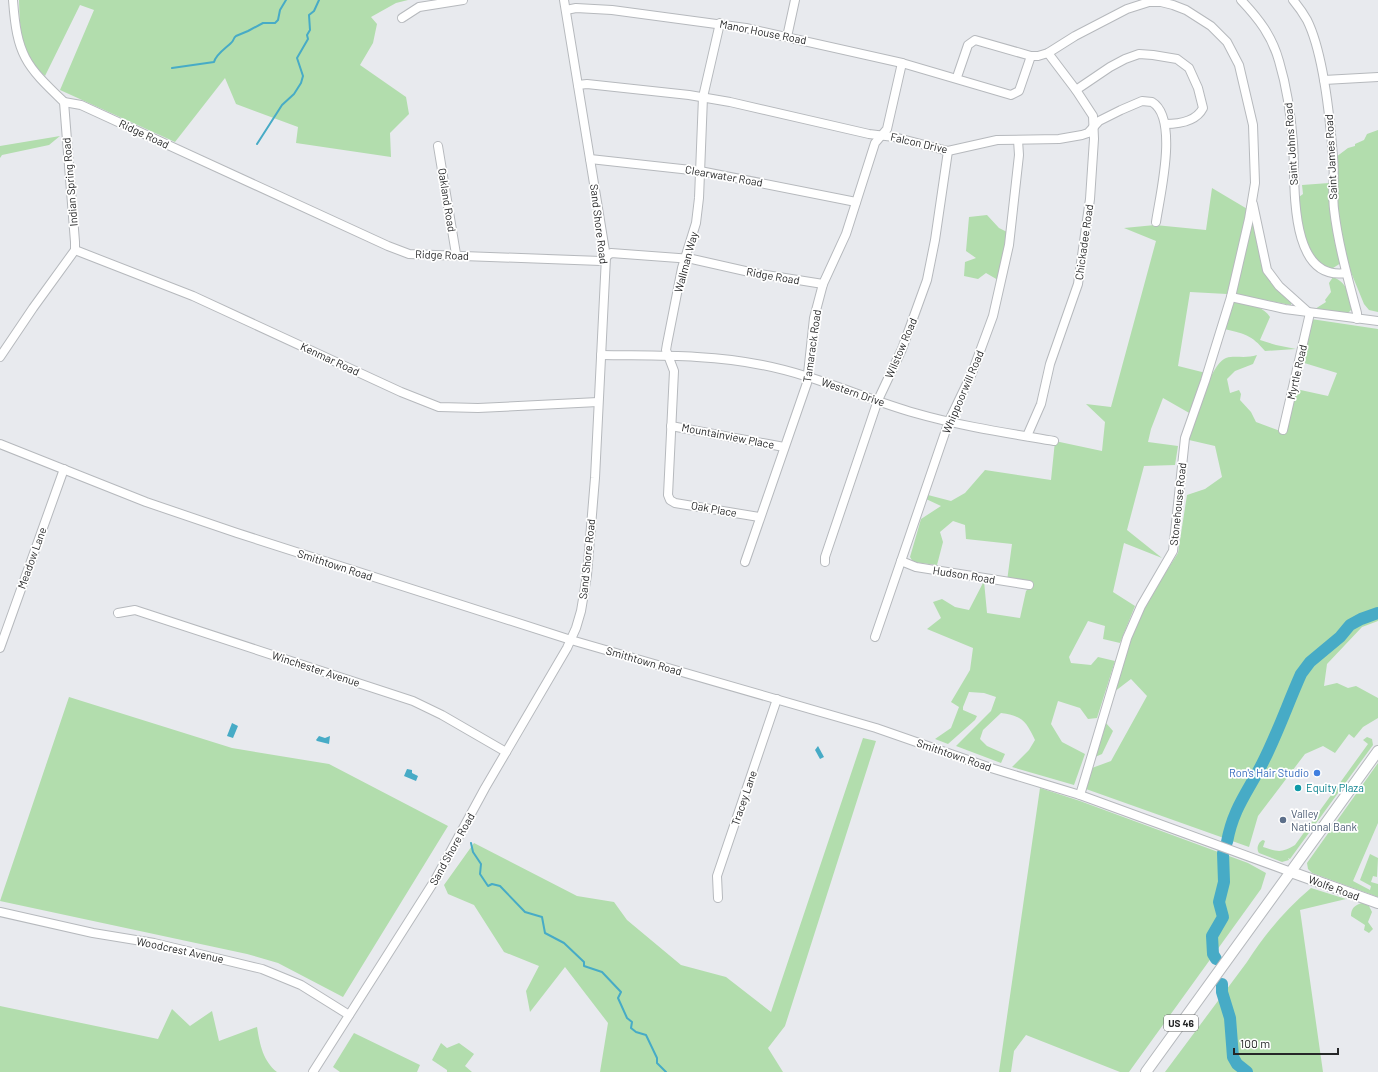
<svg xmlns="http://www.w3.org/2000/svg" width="1378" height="1072" font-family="Barlow,sans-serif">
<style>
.green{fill:#b2ddad}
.water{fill:#47abc6}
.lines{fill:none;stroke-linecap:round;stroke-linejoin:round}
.stream{stroke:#47abc6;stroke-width:2}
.river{stroke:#47abc6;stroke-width:12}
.minor-casing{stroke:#b6b9bd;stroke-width:10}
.major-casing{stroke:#b6b9bd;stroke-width:12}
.minor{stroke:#fff;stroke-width:8}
.major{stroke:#fff;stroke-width:10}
.shop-dot{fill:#3f7fe0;stroke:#fff;stroke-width:1.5}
.culture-dot{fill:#0f9aa8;stroke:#fff;stroke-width:1.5}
.service-dot{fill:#5c6f8a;stroke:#fff;stroke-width:1.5}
.labels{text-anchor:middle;stroke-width:3.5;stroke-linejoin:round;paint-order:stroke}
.shield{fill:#fff;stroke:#676868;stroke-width:1}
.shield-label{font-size:10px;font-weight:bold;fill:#262728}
.street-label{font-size:11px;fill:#262728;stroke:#fff}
.shop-label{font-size:11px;fill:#366cbe;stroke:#fff;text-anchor:end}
.culture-label{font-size:11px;fill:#0d838f;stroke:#fff;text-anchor:start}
.service-label{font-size:11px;fill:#4e5e75;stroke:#fff;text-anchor:start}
</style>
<rect width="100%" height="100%" fill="#e8eaee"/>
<g class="green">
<path d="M19 0H408L396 3 371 17 377 24 373 43 360 65 406 97 409 114 390 133 391 157 296 143 298 127 236 104 225 78 175 142 60 90 94 10 80 5 45 76C20 54 20 30 19 0Z"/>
<polygon points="1378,130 1378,312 1369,310 1364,304 1348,265 1337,210 1336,157 1348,148 1355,146 1355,144 1364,140 1367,134"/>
<polygon points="60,136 49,145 2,155 0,158 0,146"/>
<path d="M1329 183 1341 263 1333 268C1303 268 1301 218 1299 197L1303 194 1302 185Z"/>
<path d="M1212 188 1249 210 1227 294 1190 292 1178 366 1206 373 1191 414 1163 398 1151 429 1148 442 1178 446 1175 465 1144 466 1127 530 1162 558 1124 543 1113 592 1135 606 1120 643 1103 639 1105 626 1088 621 1069 657 1071 663 1091 665 1098 657 1115 661 1097 718 1088 719 1080 708 1058 701 1051 724 1062 742 1085 754 1074 785 1012 767 1029 750 1035 740C1026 721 1022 716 1001 713L983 730 980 739 987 746 1005 754 1001 763 956 746 991 711 996 697 984 693 969 692 963 707V710L977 716 975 720 948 744 935 739 951 728 959 707 951 702 970 670 973 648 927 629 941 618 933 602 942 599 955 607 969 610 984 581 987 613 1020 618 1026 591 1029 588 1007 581 1012 544 966 539 965 525 953 521 940 532 943 542 937 565 913 562 910 557 921 519 941 506 926 499 928 495 951 501 965 493 985 470 1051 480 1055 441 1102 451 1105 422 1086 404 1111 407 1156 241 1124 228 1155 225 1206 230Z"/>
<polygon points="1254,211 1262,262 1291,302 1291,305 1234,294"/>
<polygon points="987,215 999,228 1007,232 998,280 986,273 978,279 964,276 965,262 976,258 966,251 969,217"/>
<path d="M1333 277C1348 283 1349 295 1352 309L1348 313 1315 309 1326 302 1325 300 1331 292 1329 283Z"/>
<path d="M1234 303C1245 301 1264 307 1270 317L1260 340 1276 345 1296 349 1265 351C1252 335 1243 333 1224 329Z"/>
<path d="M1311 319 1378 329V621L1362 627 1327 664 1324 686 1337 683 1348 688 1356 686 1378 698V718L1363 727 1354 738 1349 734 1335 753 1323 746 1305 754 1258 816 1249 847 1086 789 1092 768 1111 761 1147 696 1131 679 1114 692 1130 635 1150 597 1178 553 1187 495 1205 489 1222 477 1215 446 1189 440C1193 423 1210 364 1226 358 1235 355 1245 359 1257 355L1253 364 1235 371 1227 379 1230 393 1239 390 1241 394 1240 400 1251 412 1256 422 1283 432 1296 389 1328 396 1337 373 1301 362Z"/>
<polygon points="69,697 232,748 329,764 448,826 343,997 278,963 247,954 0,901"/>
<polygon points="1106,723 1113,731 1102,754 1095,757 1097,743"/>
<path d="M1367 737 1372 739 1373 745 1290 859 1288 858 1289 860 1282 862 1259 853C1256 849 1258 842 1263 840L1265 841 1263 847C1279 852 1281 853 1295 845L1368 744 1363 740Z"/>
<polygon points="863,738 876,741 785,1026 768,1048 783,1072 600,1072 608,1023 565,967 530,1012 526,991 539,966 504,952 474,905 448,894 444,885 474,843 577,896 614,902 627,920 681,965 726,977 771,1012"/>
<polygon points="1378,763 1378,823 1353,881 1370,890 1371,886 1360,880 1370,854 1378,858 1377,877 1373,876 1371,882 1378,884 1378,897 1312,873 1308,869 1307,863"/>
<polygon points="1040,788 1080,801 1248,863 1266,873 1261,889 1129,1072 1120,1072 1026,1035 1014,1051 1011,1072 999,1072"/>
<path d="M1311 888 1346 899 1300 910 1323 1072H1165L1247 962C1265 934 1286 909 1311 888Z"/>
<path d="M1362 903 1369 906 1372 912 1368 922 1373 929 1369 933 1364 930 1365 925 1351 916C1351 908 1355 905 1362 903Z"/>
<path d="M0 1006 158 1039 172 1009 190 1026 212 1011 219 1041 257 1027C260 1045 263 1061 277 1072H0Z"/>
<polygon points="354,1033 420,1065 417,1072 340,1072 333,1067"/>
<polygon points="441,1043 447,1048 459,1043 474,1054 465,1066 472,1072 447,1072 447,1070 432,1060"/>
</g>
<g class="water">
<polygon points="232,723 238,726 233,738 227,736"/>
<polygon points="319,736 325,738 330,736 329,744 317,741 316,740"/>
<polygon points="818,746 824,757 820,759 815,750"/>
<polygon points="407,769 412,770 412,773 418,776 416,781 404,776"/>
</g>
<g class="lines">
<g class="stream">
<path d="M172 68 214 62C216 54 226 48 231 43 234 41 233 38 236 36L248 31 263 23H275L278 20 280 10 286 0"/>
<polyline points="257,144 282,105 294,94 301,83 303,76 297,58 308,39 307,35 310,30 309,15 314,11 319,0"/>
<polyline points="471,843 473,852 481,864 480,874 488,886 492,884 500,886 525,912 542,917 545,933 564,943 584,962 584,966 602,972 621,992 618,998 627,1018 632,1022 631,1028 636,1032 646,1035 657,1058 657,1063 666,1072"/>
</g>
<g class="river">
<path d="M1227 842C1233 809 1247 793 1262 764 1277 735 1288 703 1301 674L1310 662 1340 637 1350 625 1361 619 1378 613"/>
<polyline points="1216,959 1213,954 1212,936 1223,917 1219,902 1224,882 1223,853"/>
<polyline points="1222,984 1222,992 1230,1018 1233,1057 1237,1064 1247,1072"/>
</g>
<g class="minor-casing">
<g id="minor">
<path d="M1241 0C1259 19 1272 36 1279 61 1287 88 1291 115 1293 143 1296 177 1286 282 1346 273"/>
<path d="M1293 0C1298 6 1303 13 1307 20 1324 54 1330 118 1333 157 1335 174 1332 192 1334 209 1338 244 1348 279 1357 313V319"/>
<polyline points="566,10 576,8 612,10 746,28 902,63 1011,95 1019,91 1031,56"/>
<polyline points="402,18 419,7 463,0"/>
<polyline points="720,23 703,97 699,198 696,223 682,268 667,344 666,350 674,371 668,495 670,500 675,503 759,517"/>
<polyline points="787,37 795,0"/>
<polyline points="957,77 968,45 975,40 1031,56 1038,56 1048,53 1075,36 1127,9 1149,2 1161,2 1173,5 1186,10 1211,26 1227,42 1239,65 1253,125 1255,183 1249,219 1231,297 1205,381 1185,438 1173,551 1141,606 1127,638 1080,795"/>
<polyline points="1324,80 1378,77"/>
<path d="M578 85 587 84 689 95 730 102 869 134 894 137 948 151 997 140 1059 139 1082 135 1088 133 1099 121 1121 110 1142 101 1152 102C1179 118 1160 195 1156 222"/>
<path d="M1076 90 1110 67 1125 59 1139 54 1153 55 1177 59 1189 68 1198 88 1203 108C1196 122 1179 124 1165 124"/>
<polyline points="64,102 81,105 388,246 409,254 601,261 611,253 692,259 754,273 823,284"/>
<polyline points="438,146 456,254"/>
<polyline points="590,159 700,171 856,202"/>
<polyline points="1253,204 1267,270 1279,286 1308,312"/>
<polyline points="75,250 193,296 401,392 439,407 478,408 598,402"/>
<polyline points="1231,297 1285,309 1378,321"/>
<path d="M601 355C655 356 709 354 762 365 814 375 863 398 915 413 960 426 1007 433 1054 441"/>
<path d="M0 357 33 308 75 250V242L64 102C25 65 17 55 13 0"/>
<polyline points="671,426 784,447"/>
<polyline points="1283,430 1310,313"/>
<polyline points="1027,436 1041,404 1050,364 1078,284 1090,199 1094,139 1093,116 1076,90 1048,53"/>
<polyline points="0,444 146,502 237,533 571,640 876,728 991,768 1080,795 1291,872"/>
<polyline points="901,561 916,567 1029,585"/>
<polyline points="745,562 807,383 814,318 823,284 846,234 875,143 887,129 902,63"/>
<polyline points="825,562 825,557 878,400 902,349 927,280 935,240 948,151"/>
<polyline points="118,613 135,610 413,701 442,715 506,752"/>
<polyline points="875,637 949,421 972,373 993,316 1009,245 1019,155 1018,140"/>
<polyline points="0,648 64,469"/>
<polyline points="718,898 717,876 777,699"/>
<polyline points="0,912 93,933 154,943 262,969 301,985 349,1015"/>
<polyline points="313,1072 435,880 485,788 567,648 576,628 581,611 587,575 595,478 606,257 564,0"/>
</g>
</g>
<g class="major-casing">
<g id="major">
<polyline points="1291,872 1378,903"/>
<polyline points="1146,1072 1378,751"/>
</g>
</g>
<use href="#minor" class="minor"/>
<use href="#major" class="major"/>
</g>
<circle class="shop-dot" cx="1317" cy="773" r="4"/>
<circle class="culture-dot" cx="1298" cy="788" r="4"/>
<circle class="service-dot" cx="1283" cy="820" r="4"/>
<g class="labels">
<rect class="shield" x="1164" y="1015" width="34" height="16" rx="3"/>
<g class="shield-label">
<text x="1181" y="1027">US 46</text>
</g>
<g class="street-label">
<text transform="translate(763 32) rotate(11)" y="4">Manor House Road</text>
<text transform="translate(144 134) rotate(25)" y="4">Ridge Road</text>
<text transform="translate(919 143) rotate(13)" y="4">Falcon Drive</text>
<text transform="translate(1291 144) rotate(-94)" y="4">Saint Johns Road</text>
<text transform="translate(1331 157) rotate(-93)" y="4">Saint James Road</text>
<text transform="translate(724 176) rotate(10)" y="4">Clearwater Road</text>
<text transform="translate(70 182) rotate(-95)" y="4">Indian Spring Road</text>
<text transform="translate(447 200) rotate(81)" y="4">Oakland Road</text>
<text transform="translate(599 224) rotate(83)" y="4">Sand Shore Road</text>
<text transform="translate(1084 242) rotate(-82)" y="4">Chickadee Road</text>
<text transform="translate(442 255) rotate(2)" y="4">Ridge Road</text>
<text transform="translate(686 262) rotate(-75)" y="4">Wallman Way</text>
<text transform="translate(773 276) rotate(10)" y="4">Ridge Road</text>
<text transform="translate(812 346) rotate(-82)" y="4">Tamarack Road</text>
<text transform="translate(901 348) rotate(-67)" y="4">Wilstow Road</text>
<text transform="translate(330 359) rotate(25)" y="4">Kenmar Road</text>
<text transform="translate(1297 372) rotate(-77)" y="4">Myrtle Road</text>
<text transform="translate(853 392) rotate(19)" y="4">Western Drive</text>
<text transform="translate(963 392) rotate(-67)" y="4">Whippoorwill Road</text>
<text transform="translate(728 436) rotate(11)" y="4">Mountainview Place</text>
<text transform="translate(1178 504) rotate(-84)" y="4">Stonehouse Road</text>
<text transform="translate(714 509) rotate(10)" y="4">Oak Place</text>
<text transform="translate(32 558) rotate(-70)" y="4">Meadow Lane</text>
<text transform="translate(587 559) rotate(-84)" y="4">Sand Shore Road</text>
<text transform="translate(335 565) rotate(18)" y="4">Smithtown Road</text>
<text transform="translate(964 575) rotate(9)" y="4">Hudson Road</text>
<text transform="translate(644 661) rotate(16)" y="4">Smithtown Road</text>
<text transform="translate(316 669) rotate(18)" y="4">Winchester Avenue</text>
<text transform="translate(954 755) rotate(19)" y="4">Smithtown Road</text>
<text transform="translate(744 798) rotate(-71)" y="4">Tracey Lane</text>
<text transform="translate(452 849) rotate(-61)" y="4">Sand Shore Road</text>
<text transform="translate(1334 888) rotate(20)" y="4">Wolfe Road</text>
<text transform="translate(180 950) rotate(12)" y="4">Woodcrest Avenue</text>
</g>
<g class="shop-label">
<text x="1309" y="777">Ron's Hair Studio</text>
</g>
<g class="culture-label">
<text x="1306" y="792">Equity Plaza</text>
</g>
<g class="service-label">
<text x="1291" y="818">Valley<tspan x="1291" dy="13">National Bank</tspan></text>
</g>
</g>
<path d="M1234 1048v6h104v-6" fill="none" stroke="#262728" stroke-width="2"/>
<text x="1240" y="1048" font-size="12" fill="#262728" stroke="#ffffff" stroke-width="3" paint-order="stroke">100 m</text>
</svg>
